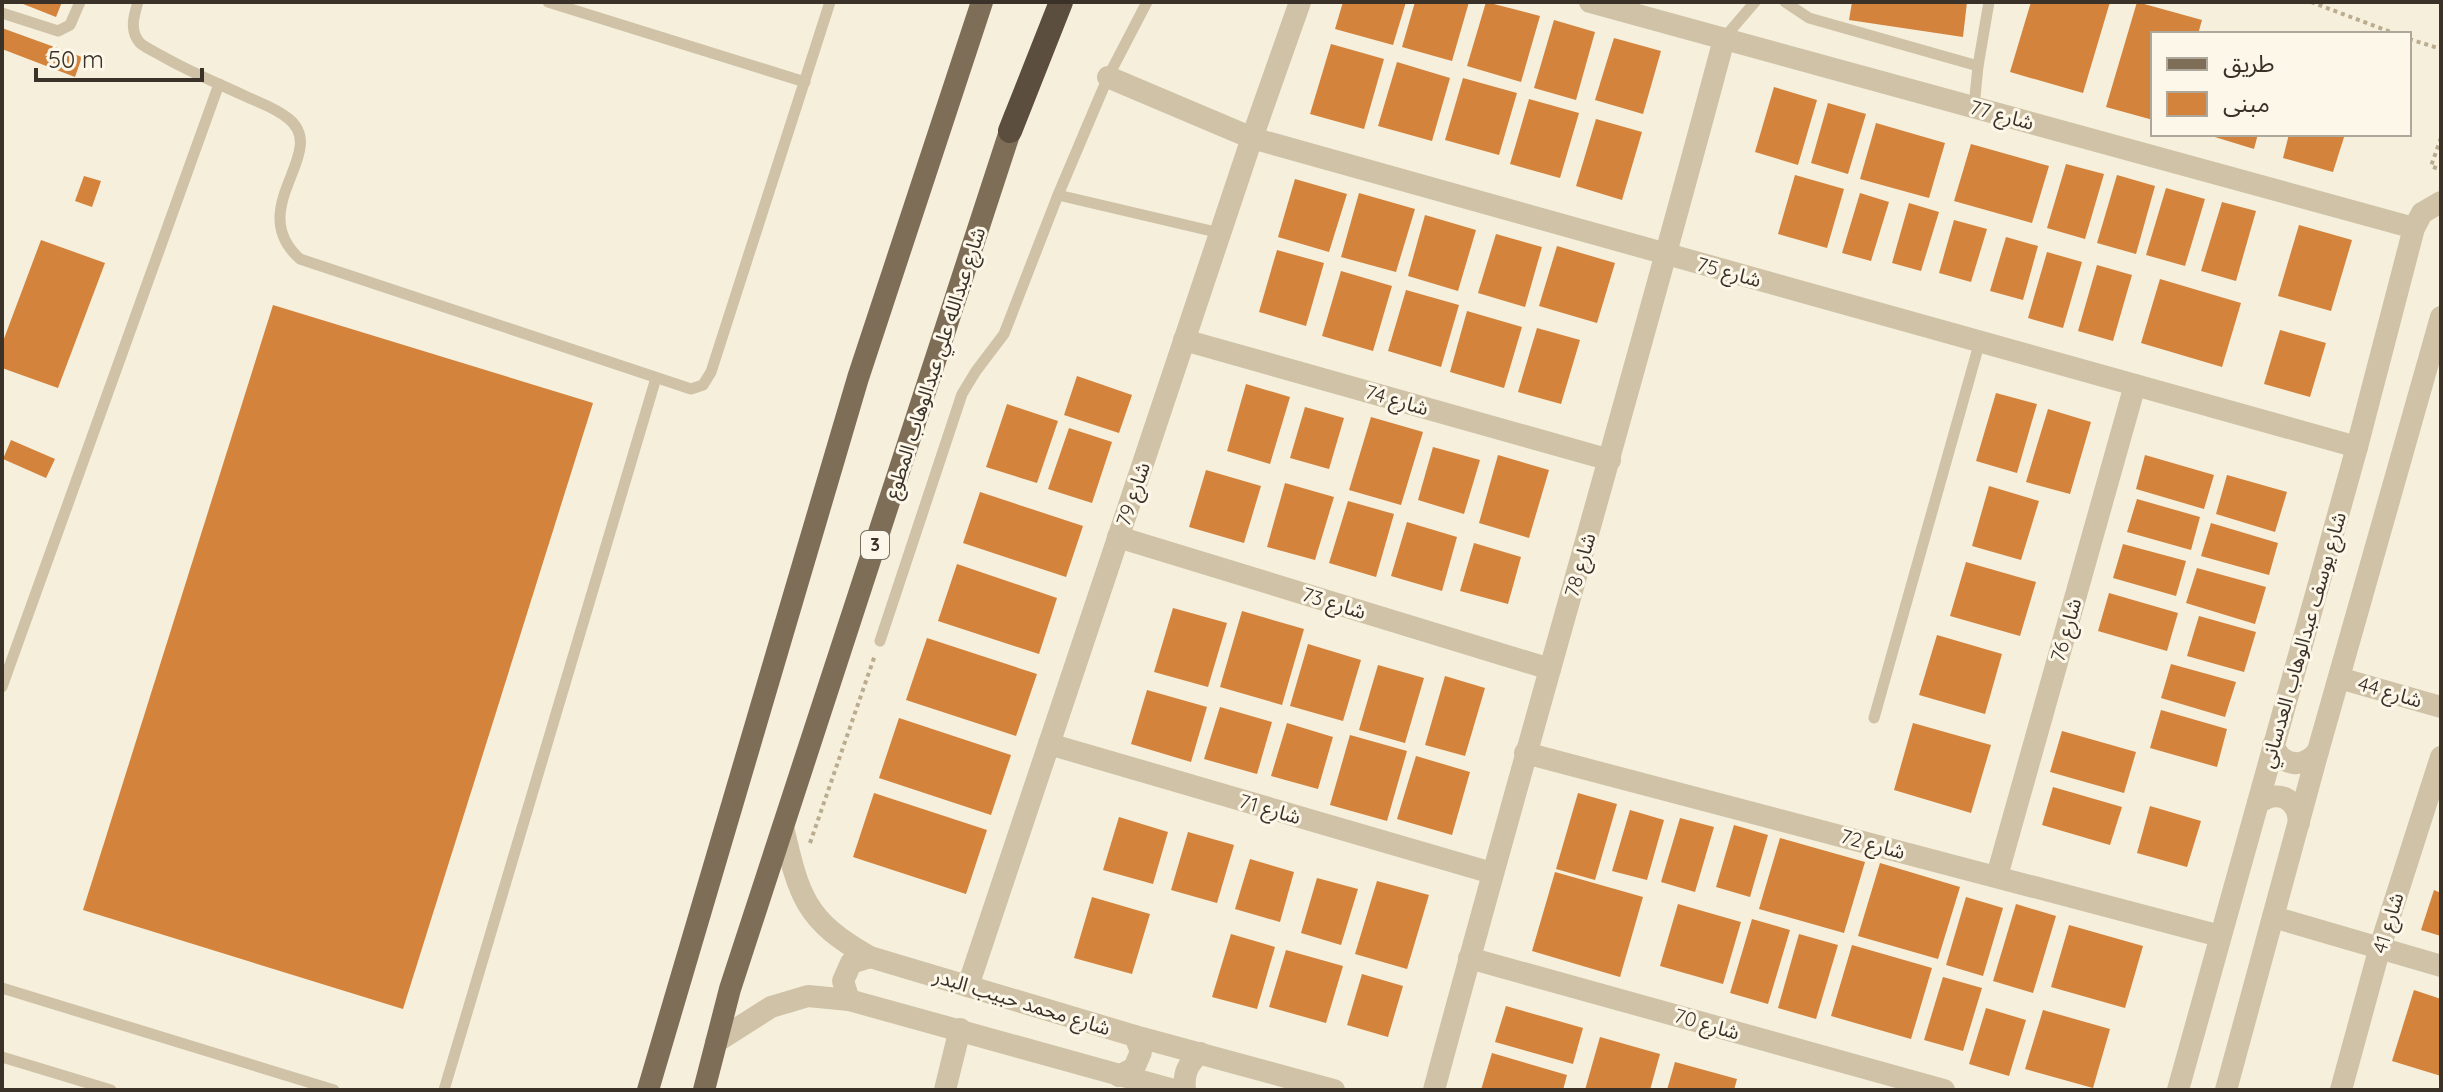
<svg xmlns="http://www.w3.org/2000/svg" width="2443" height="1092" font-family="Quicksand,'Noto Sans Arabic',sans-serif">
<style>
.building{fill:#d3833c}
.lines{fill:none;stroke-linecap:round;stroke-linejoin:round}
.path{stroke:#bbac90;stroke-width:4;stroke-dasharray:4 4;stroke-linecap:butt}
.service{stroke:#cfc2a6;stroke-width:11}
.minor{stroke:#cfc2a6;stroke-width:22}
.tertiary{stroke:#cfc2a6;stroke-width:22}
.primary{stroke:#7e6d57;stroke-width:22}
.motorway{stroke:#5c4e3e;stroke-width:24}
.labels{text-anchor:middle;stroke-width:6;stroke-linejoin:round;paint-order:stroke}
.shield{fill:#fcf7e9;stroke:#746d62;stroke-width:2}
.shield-label{font-size:18px;font-weight:bold;fill:#3a3228}
.street-label{font-size:20px;fill:#3a3228;stroke:#fcf7e9}
</style>
<rect width="100%" height="100%" fill="#f5efdc"/>
<g class="building">
<polygon points="18,2 62,2 56,17"/>
<polygon points="1343,2 1406,2 1393,45 1335,29"/>
<polygon points="1415,2 1469,2 1452,61 1402,47"/>
<polygon points="1486,2 1540,16 1521,82 1467,66"/>
<polygon points="1852,2 1967,2 1963,37 1849,20"/>
<polygon points="2031,2 2110,2 2083,93 2010,72"/>
<polygon points="2137,2 2202,20 2198,34 2153,34 2153,120 2106,107"/>
<polygon points="1554,20 1595,32 1576,100 1534,88"/>
<polygon points="2,28 82,57 75,77 2,49"/>
<polygon points="1614,38 1661,51 1643,114 1595,100"/>
<polygon points="1331,44 1384,59 1364,129 1310,114"/>
<polygon points="1397,62 1450,78 1432,141 1378,126"/>
<polygon points="1463,78 1517,93 1499,155 1445,140"/>
<polygon points="1774,87 1817,100 1798,165 1755,152"/>
<polygon points="1529,99 1579,113 1560,178 1510,164"/>
<polygon points="1828,103 1866,114 1848,174 1811,163"/>
<polygon points="1596,119 1642,132 1622,200 1576,186"/>
<polygon points="1876,123 1945,143 1929,198 1860,179"/>
<polygon points="2205,134 2258,134 2254,149"/>
<polygon points="2289,134 2345,134 2333,172 2283,158"/>
<polygon points="1971,144 2049,166 2032,223 1954,201"/>
<polygon points="2066,164 2104,174 2085,239 2047,228"/>
<polygon points="1795,175 1844,189 1827,248 1778,234"/>
<polygon points="2117,175 2155,186 2136,254 2097,243"/>
<polygon points="84,176 101,181 92,207 75,201"/>
<polygon points="1295,179 1347,194 1329,252 1278,237"/>
<polygon points="2166,188 2205,199 2185,266 2146,255"/>
<polygon points="1359,193 1415,209 1396,272 1341,257"/>
<polygon points="1860,193 1889,202 1871,261 1842,253"/>
<polygon points="2222,202 2256,211 2236,281 2201,271"/>
<polygon points="1909,203 1939,212 1921,271 1892,263"/>
<polygon points="1425,215 1476,230 1458,291 1408,276"/>
<polygon points="1954,220 1987,229 1971,282 1939,273"/>
<polygon points="2299,225 2352,240 2331,311 2278,296"/>
<polygon points="1496,234 1542,247 1525,307 1478,293"/>
<polygon points="2006,237 2038,246 2023,300 1990,291"/>
<polygon points="41,240 105,263 58,388 2,368 2,344"/>
<polygon points="1557,246 1615,263 1597,323 1539,306"/>
<polygon points="1277,250 1324,263 1306,326 1259,312"/>
<polygon points="2047,252 2082,262 2063,328 2028,318"/>
<polygon points="2097,265 2132,275 2113,341 2078,331"/>
<polygon points="1341,271 1392,286 1373,351 1322,336"/>
<polygon points="2160,279 2241,303 2222,367 2141,343"/>
<polygon points="1406,290 1459,305 1441,367 1388,351"/>
<polygon points="273,305 593,403 403,1009 83,910"/>
<polygon points="1467,311 1522,327 1504,388 1450,372"/>
<polygon points="1537,328 1580,340 1561,404 1518,392"/>
<polygon points="2280,330 2326,343 2310,397 2264,384"/>
<polygon points="1077,376 1132,395 1119,433 1064,415"/>
<polygon points="1246,384 1290,397 1270,464 1227,451"/>
<polygon points="1996,393 2037,404 2017,473 1976,461"/>
<polygon points="1007,404 1058,421 1037,483 986,467"/>
<polygon points="1305,407 1344,418 1329,469 1290,458"/>
<polygon points="2048,409 2091,422 2070,494 2026,482"/>
<polygon points="1371,417 1423,432 1401,505 1349,490"/>
<polygon points="1069,428 1112,442 1092,503 1048,489"/>
<polygon points="11,440 55,459 46,478 3,459"/>
<polygon points="1433,447 1480,460 1464,514 1418,500"/>
<polygon points="1498,455 1549,470 1529,538 1479,523"/>
<polygon points="2145,455 2214,475 2204,509 2136,489"/>
<polygon points="1206,470 1261,486 1244,543 1189,527"/>
<polygon points="2227,475 2287,492 2275,532 2216,514"/>
<polygon points="1285,483 1334,497 1315,560 1267,547"/>
<polygon points="1989,486 2039,501 2021,560 1972,546"/>
<polygon points="980,492 1083,526 1066,577 963,543"/>
<polygon points="2137,499 2200,517 2191,550 2127,532"/>
<polygon points="1348,501 1394,514 1376,577 1329,563"/>
<polygon points="1407,522 1457,537 1442,591 1391,576"/>
<polygon points="2211,523 2278,543 2269,575 2201,556"/>
<polygon points="1474,543 1521,557 1508,604 1460,591"/>
<polygon points="2123,544 2186,561 2176,596 2113,578"/>
<polygon points="1966,562 2036,582 2020,636 1950,616"/>
<polygon points="957,564 1057,598 1039,654 938,621"/>
<polygon points="2197,568 2266,587 2255,624 2186,603"/>
<polygon points="2109,593 2178,613 2167,651 2098,631"/>
<polygon points="1173,608 1227,623 1208,687 1154,672"/>
<polygon points="1242,611 1304,629 1282,705 1220,687"/>
<polygon points="2199,616 2256,632 2244,672 2187,656"/>
<polygon points="1937,635 2002,654 1985,714 1919,695"/>
<polygon points="927,638 1037,674 1016,736 906,700"/>
<polygon points="1308,644 1361,660 1343,721 1290,706"/>
<polygon points="2171,664 2236,682 2225,717 2161,698"/>
<polygon points="1378,665 1424,678 1405,743 1359,730"/>
<polygon points="1445,676 1485,688 1465,756 1425,745"/>
<polygon points="1147,690 1207,707 1191,762 1131,744"/>
<polygon points="1220,707 1272,722 1257,774 1204,759"/>
<polygon points="2161,710 2227,729 2217,767 2150,748"/>
<polygon points="899,718 1011,755 991,815 879,778"/>
<polygon points="1287,723 1333,737 1318,789 1271,776"/>
<polygon points="1913,723 1991,745 1971,813 1894,790"/>
<polygon points="2062,731 2136,752 2124,793 2050,772"/>
<polygon points="1350,735 1407,751 1387,821 1330,805"/>
<polygon points="1416,756 1470,772 1452,835 1397,819"/>
<polygon points="2053,787 2122,807 2110,845 2042,825"/>
<polygon points="874,793 987,830 966,894 853,857"/>
<polygon points="1578,793 1617,804 1595,880 1556,869"/>
<polygon points="2150,806 2201,821 2187,867 2137,853"/>
<polygon points="1630,810 1664,820 1647,880 1612,871"/>
<polygon points="1119,817 1168,832 1153,884 1103,870"/>
<polygon points="1680,818 1714,827 1695,892 1661,882"/>
<polygon points="1734,825 1768,835 1750,897 1716,887"/>
<polygon points="1188,832 1234,845 1217,903 1171,890"/>
<polygon points="1780,838 1865,862 1844,933 1759,909"/>
<polygon points="1250,859 1294,872 1280,922 1235,909"/>
<polygon points="1880,863 1960,887 1938,959 1858,936"/>
<polygon points="1555,872 1643,897 1620,977 1532,951"/>
<polygon points="1317,878 1358,889 1341,945 1301,933"/>
<polygon points="1377,881 1429,895 1407,969 1355,954"/>
<polygon points="2434,890 2441,893 2441,936 2421,930"/>
<polygon points="1092,897 1150,914 1132,974 1074,958"/>
<polygon points="1966,897 2003,908 1983,976 1946,965"/>
<polygon points="1678,904 1741,922 1723,984 1660,966"/>
<polygon points="2016,904 2056,916 2033,993 1993,981"/>
<polygon points="1752,919 1790,930 1768,1004 1730,993"/>
<polygon points="2069,925 2143,946 2125,1008 2051,987"/>
<polygon points="1231,934 1275,947 1257,1009 1212,997"/>
<polygon points="1799,934 1838,945 1816,1019 1778,1008"/>
<polygon points="1852,945 1932,968 1911,1039 1831,1016"/>
<polygon points="1286,950 1343,966 1326,1023 1269,1007"/>
<polygon points="1362,974 1403,986 1388,1037 1347,1025"/>
<polygon points="1943,977 1982,988 1963,1051 1924,1040"/>
<polygon points="2414,990 2441,999 2441,1076 2392,1061"/>
<polygon points="1506,1006 1583,1028 1573,1064 1495,1042"/>
<polygon points="1986,1008 2026,1020 2009,1076 1969,1064"/>
<polygon points="2043,1010 2110,1029 2093,1088 2025,1069"/>
<polygon points="1600,1037 1660,1054 1650,1090 1585,1090"/>
<polygon points="1492,1053 1567,1075 1563,1090 1481,1090"/>
<polygon points="1675,1062 1737,1079 1734,1090 1667,1090"/>
</g>
<g class="lines">
<g class="path">
<polyline points="2311,2 2396,34"/>
<polyline points="2409,39 2441,49"/>
<polyline points="2441,101 2441,109"/>
<polyline points="2441,138 2431,166 2441,170"/>
<polyline points="810,843 875,655"/>
</g>
<g class="service">
<path d="M138 2C134 15 129 31 140 43 146 48 155 52 162 56 188 71 217 83 245 96 260 103 276 108 289 119 330 153 243 208 300 259L691 389 703 385 711 372 830 2"/>
<polyline points="548,2 805,82"/>
<polyline points="1785,2 1809,18 1978,66 1989,2"/>
<polyline points="2,13 58,31 70,25 80,2"/>
<polyline points="1724,38 1755,2"/>
<polyline points="1974,107 1978,66"/>
<polyline points="1058,195 1220,233"/>
<polyline points="880,641 962,394 976,371 1004,334 1058,195 1108,77 1147,2"/>
<polyline points="2,687 219,84"/>
<polyline points="1874,718 1980,341"/>
<polyline points="2,988 334,1090"/>
<polyline points="2,1057 111,1090"/>
<polyline points="444,1090 656,378"/>
</g>
<g class="minor">
<polyline points="1590,2 2414,228"/>
<polyline points="1108,77 1252,138 2357,447"/>
<polyline points="1184,340 1610,460"/>
<polyline points="1118,537 1550,669"/>
<polyline points="2339,678 2441,707"/>
<polyline points="1049,744 1492,873"/>
<polyline points="1525,753 2220,936"/>
<polyline points="1997,876 2135,385"/>
<polyline points="2273,917 2441,966"/>
<polyline points="1469,958 1944,1090"/>
<polyline points="968,986 1252,138 1300,2"/>
<polyline points="945,1090 960,1029"/>
<path d="M1434 1090C1528 739 1631 390 1724 39"/>
<polyline points="2341,1090 2380,947 2441,757"/>
</g>
<g class="tertiary">
<path d="M2273 745C2282 767 2304 769 2318 751"/>
<path d="M2258 803C2278 789 2298 798 2299 823"/>
<path d="M783 827C799 896 805 921 870 957L1135 1036 1334 1090"/>
<polyline points="849,1000 843,981 851,963 870,957"/>
<polyline points="716,1042 771,1007 808,996 849,1000 1174,1090"/>
<polyline points="1119,1076 1134,1068 1141,1052 1135,1036"/>
<path d="M1185 1090C1183 1073 1188 1064 1200 1053"/>
<polyline points="2178,1090 2357,447 2414,228 2422,213 2441,202"/>
<polyline points="2226,1090 2318,751 2441,317"/>
</g>
<g class="primary">
<polyline points="648,1090 858,378 982,2"/>
<polyline points="704,1090 730,989 1015,116"/>
</g>
<polyline class="motorway" points="1010,131 1061,2"/>
</g>
<g class="labels">
<rect class="shield" x="861" y="531" width="28" height="28" rx="6"/>
<g class="shield-label">
<text x="875" y="551">3</text>
</g>
<g class="street-label">
<text transform="translate(2002 115) rotate(15)" y="7">شارع 77</text>
<text transform="translate(1729 272) rotate(15)" y="7">شارع 75</text>
<text transform="translate(935 363) rotate(-72)" y="7">شارع عبدالله علي عبدالوهاب المطوع</text>
<text transform="translate(1397 400) rotate(16)" y="7">شارع 74</text>
<text transform="translate(1133 494) rotate(-71)" y="7">شارع 79</text>
<text transform="translate(1580 565) rotate(-74)" y="7">شارع 78</text>
<text transform="translate(1334 603) rotate(17)" y="7">شارع 73</text>
<text transform="translate(2066 630) rotate(-74)" y="7">شارع 76</text>
<text transform="translate(2303 640) rotate(-74)" y="7">شارع يوسف عبدالوهاب العدساني</text>
<text transform="translate(2390 692) rotate(16)" y="7">شارع 44</text>
<text transform="translate(1270 809) rotate(16)" y="7">شارع 71</text>
<text transform="translate(1873 844) rotate(15)" y="7">شارع 72</text>
<text transform="translate(2388 923) rotate(-73)" y="7">شارع 41</text>
<text transform="translate(1022 1002) rotate(17)" y="7">شارع محمد حبيب البدر</text>
<text transform="translate(1707 1024) rotate(16)" y="7">شارع 70</text>
</g>
</g>
<rect width="2443" height="1092" fill="none" stroke="#3a3228" stroke-width="8"/>
<rect x="2151" y="32" width="260" height="104" fill="#fcf7e9" stroke="#aea89c" stroke-width="2"/>
<rect x="2167" y="58" width="40" height="12" fill="#7e6d57" stroke="#aea89c" stroke-width="2"/>
<text x="2223" y="72" font-size="24" fill="#3a3228">طريق</text>
<rect x="2167" y="92" width="40" height="24" fill="#d3833c" stroke="#aea89c" stroke-width="2"/>
<text x="2223" y="112" font-size="24" fill="#3a3228">مبنى</text>
<path d="M36 68v12h166v-12" fill="none" stroke="#3a3228" stroke-width="4"/>
<text x="48" y="68" font-size="24" fill="#3a3228" stroke="#fcf7e9" stroke-width="6" paint-order="stroke">50 m</text>
</svg>
